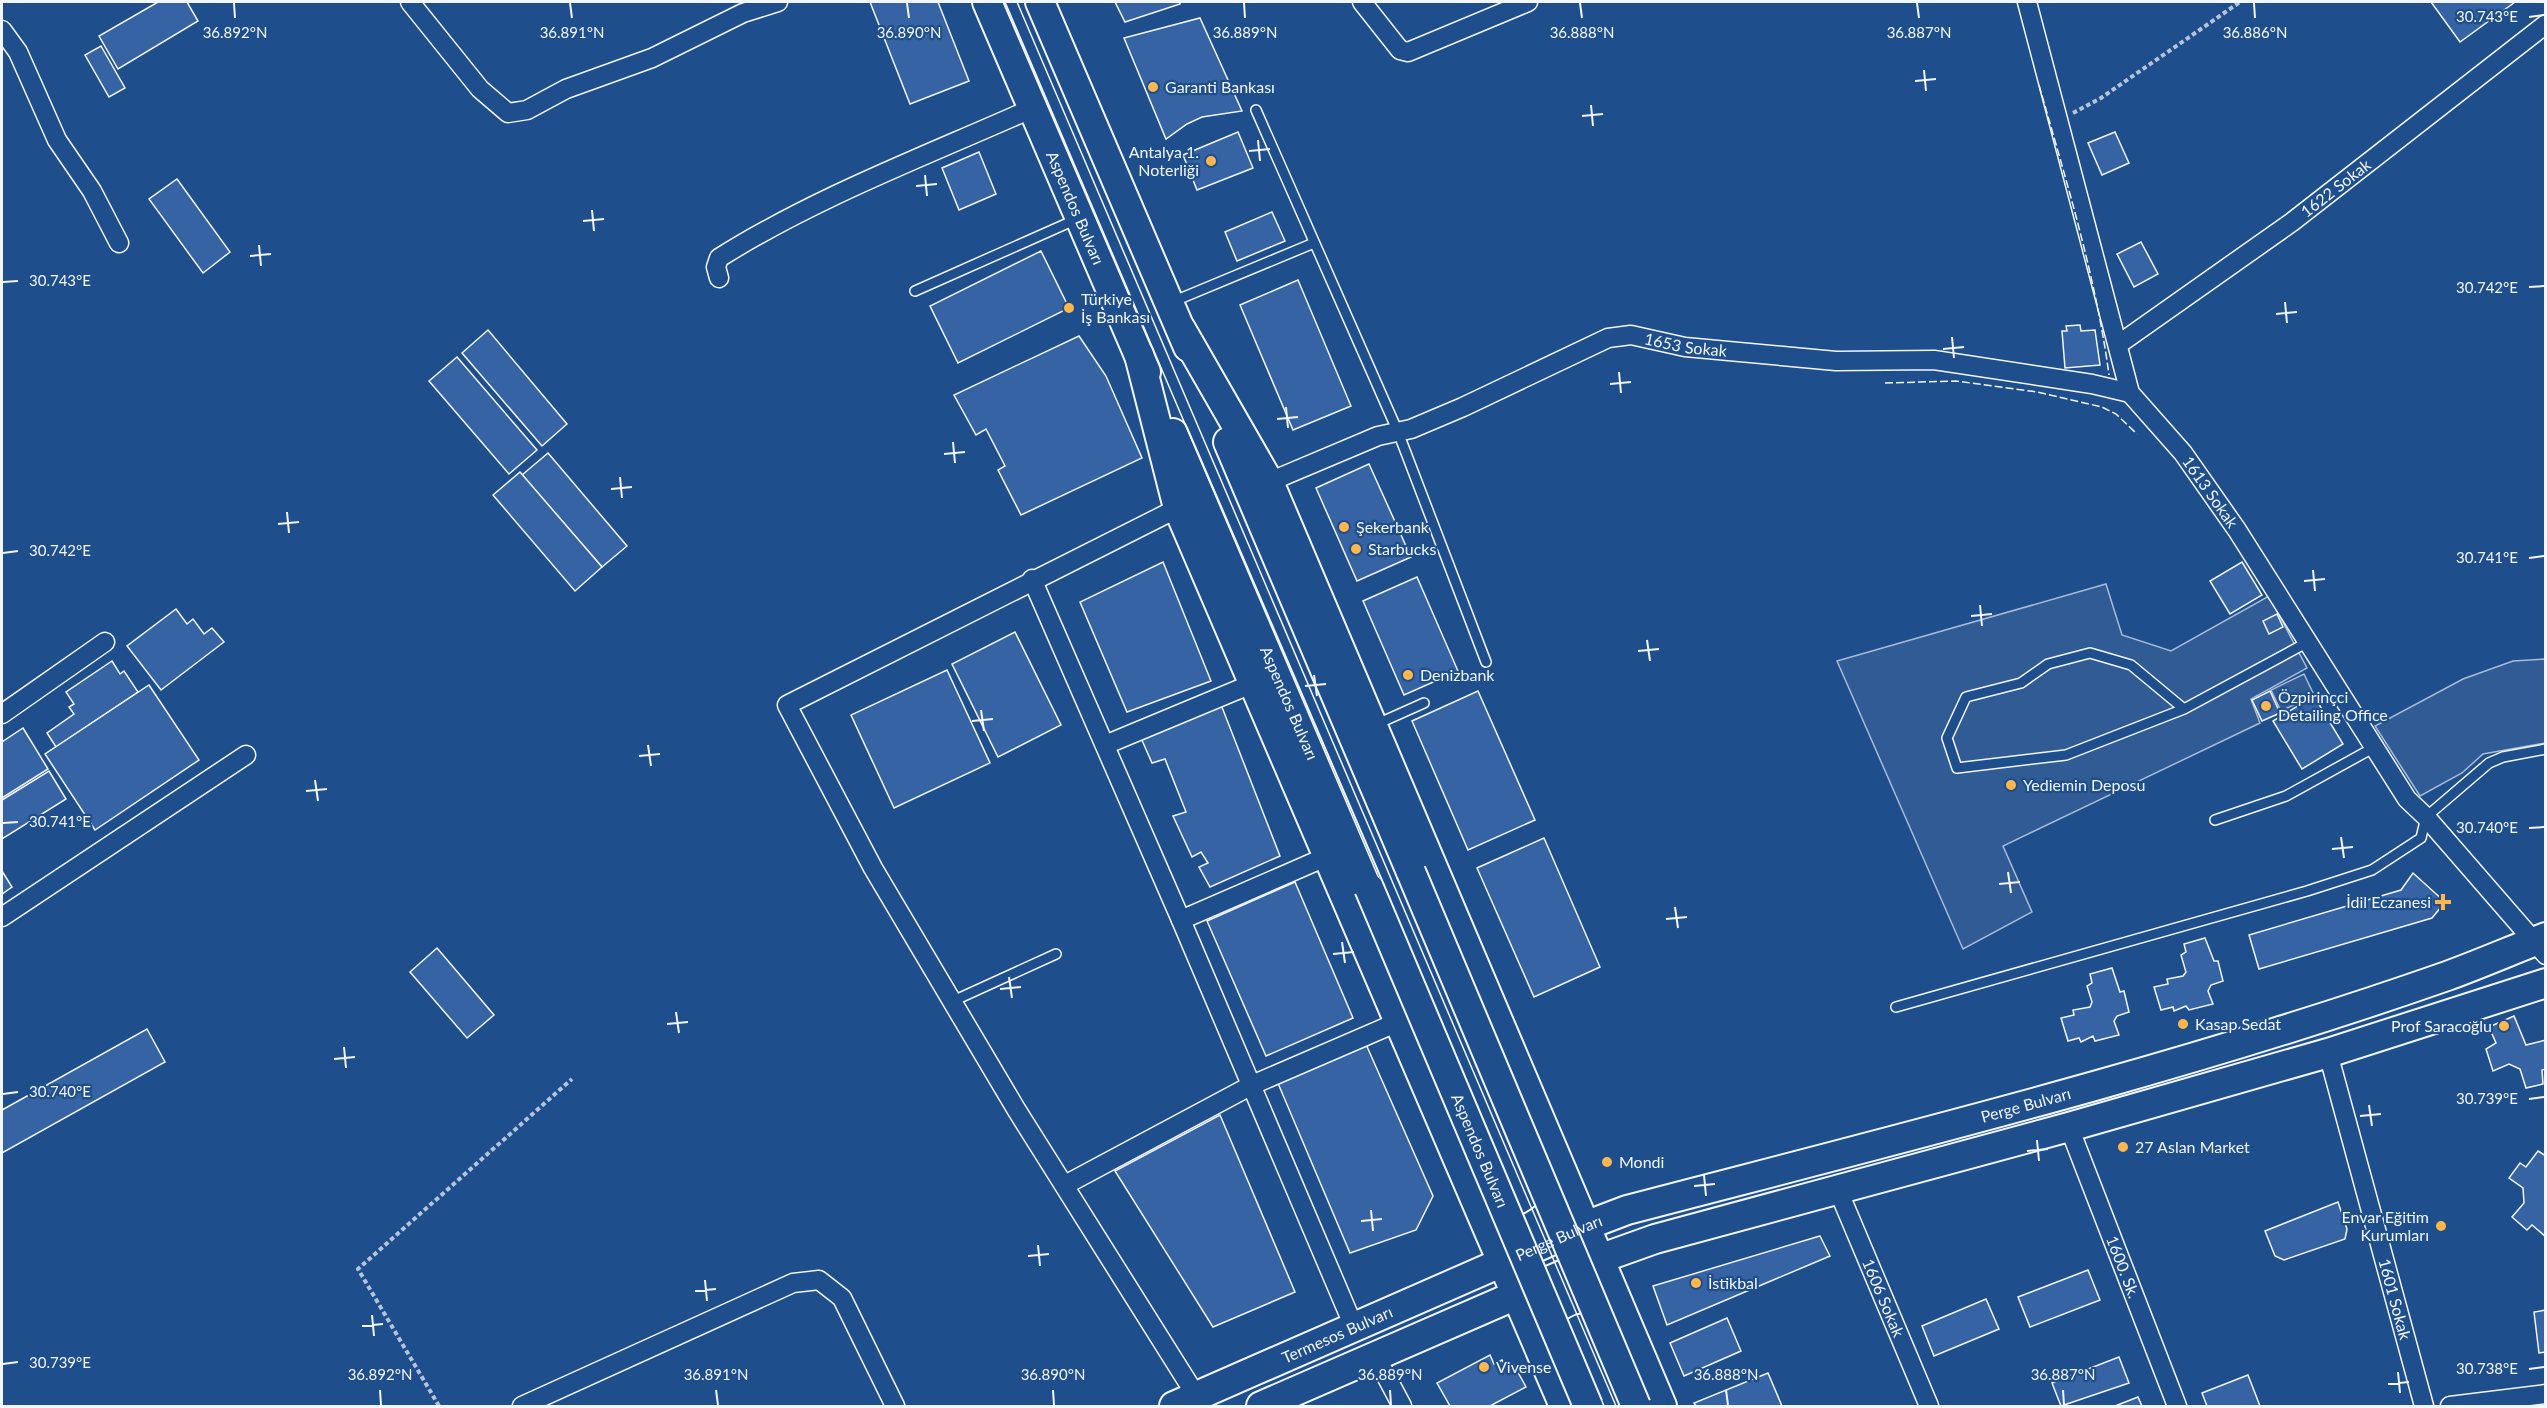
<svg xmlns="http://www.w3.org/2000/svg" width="2547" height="1408" font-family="Lato,sans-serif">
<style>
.parking{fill:#305b95;stroke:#a8bbd7;stroke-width:1.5}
.building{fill:#3563a3;stroke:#f2f6ff;stroke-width:1.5}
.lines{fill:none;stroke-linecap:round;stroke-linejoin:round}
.lane-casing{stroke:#f2f6ff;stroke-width:12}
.street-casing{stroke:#f2f6ff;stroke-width:21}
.primary-casing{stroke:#f2f6ff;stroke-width:32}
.path{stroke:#b3c4dc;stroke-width:4;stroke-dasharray:4.5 3;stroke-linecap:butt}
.lane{stroke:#1f4e8c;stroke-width:9}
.street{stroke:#1f4e8c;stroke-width:18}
.primary{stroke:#1f4e8c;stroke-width:28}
.tram{stroke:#f2f6ff;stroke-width:1.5}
.primary-bridge-casing{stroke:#f2f6ff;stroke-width:32;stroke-linecap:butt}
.primary-bridge{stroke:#1f4e8c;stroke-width:28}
.fence{stroke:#f2f6ff;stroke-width:1.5;stroke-dasharray:8 3;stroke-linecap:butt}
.ticks{fill:none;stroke:#f2f6ff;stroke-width:2}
.poi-dot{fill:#ffb74d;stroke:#1f4e8c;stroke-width:2}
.labels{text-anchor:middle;stroke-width:4.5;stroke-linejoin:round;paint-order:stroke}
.poi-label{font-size:16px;fill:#f2f6ff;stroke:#1f4e8c;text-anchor:start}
.street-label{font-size:16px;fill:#f2f6ff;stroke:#1f4e8c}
.ticks-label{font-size:15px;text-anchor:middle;fill:#f2f6ff;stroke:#1f4e8c;stroke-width:4.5;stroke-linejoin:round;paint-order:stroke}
</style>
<rect width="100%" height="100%" fill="#1f4e8c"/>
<g class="parking">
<polygon points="2106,584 2122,635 2171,651 2269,596 2307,668 2251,699 2260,723 2003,846 2032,912 1963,949 1837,661"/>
<polygon points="2545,659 2545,743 2483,754 2462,773 2420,796 2375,726 2463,679 2513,661"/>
<polygon points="2304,674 2314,695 2281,711 2271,690"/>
</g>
<g class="building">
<polygon points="158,2 187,2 198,21 118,69 99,36"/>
<polygon points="870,2 938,2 969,81 910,104"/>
<polygon points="1115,2 1180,2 1180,4 1125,22"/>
<polygon points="2431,2 2515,2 2460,42"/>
<polygon points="1200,18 1242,111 1202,117 1187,124 1166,139 1124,38"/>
<polygon points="101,46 125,88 109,97 85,55"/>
<polygon points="1238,132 1253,168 1197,190 1183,155"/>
<polygon points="2115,132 2129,163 2102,175 2088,143"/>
<polygon points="979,152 996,194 959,210 942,168"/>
<polygon points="177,179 230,252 203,273 149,199"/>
<polygon points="1272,212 1285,241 1237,261 1225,232"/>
<polygon points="2141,242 2158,274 2134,287 2117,254"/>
<polygon points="1041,251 1069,308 958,363 930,306"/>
<polygon points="1298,280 1351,406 1293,430 1240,305"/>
<polygon points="2080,325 2081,331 2095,330 2100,365 2065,368 2062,331 2067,331 2066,326"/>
<polygon points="488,330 567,424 542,446 462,353"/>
<polygon points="1079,336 1106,376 1142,458 1021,515 998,470 1005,466 986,429 976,435 954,395"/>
<polygon points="457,357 537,450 509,474 429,381"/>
<polygon points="548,453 627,546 602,567 522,475"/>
<polygon points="1369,464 1411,557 1357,581 1316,488"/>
<polygon points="520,472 602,567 575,591 493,495"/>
<polygon points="1163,562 1211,681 1127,712 1080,602"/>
<polygon points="2242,562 2262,595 2230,614 2210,581"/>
<polygon points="1417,577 1458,671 1404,695 1363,601"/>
<polygon points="176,609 187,624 193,619 204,634 212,628 224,642 161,690 127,646"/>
<polygon points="2277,614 2283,627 2269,634 2263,621"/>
<polygon points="1015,632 1061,725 998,757 952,664"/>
<polygon points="112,661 120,674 124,671 138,692 56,747 47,733 74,714 69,707 74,704 66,692"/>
<polygon points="947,670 990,763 894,808 851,715"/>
<polygon points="149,685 199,760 95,830 45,754"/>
<polygon points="1478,691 1535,820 1468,850 1412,721"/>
<polygon points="2270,691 2280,713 2262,721 2252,700"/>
<polygon points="2314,696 2343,744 2302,769 2273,721"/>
<polygon points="1220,702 1280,856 1210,887 1199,867 1208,863 1201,852 1192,857 1173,816 1186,812 1165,759 1152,763 1141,738"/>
<polygon points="23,728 48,769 2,798 2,742"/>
<polygon points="49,771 66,799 2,839 2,800"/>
<polygon points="1544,838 1600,967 1534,997 1477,868"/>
<polygon points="2,871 12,887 2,894"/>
<polygon points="2413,873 2445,902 2432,918 2259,969 2249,935 2401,890"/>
<polygon points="1295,882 1353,1018 1266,1056 1207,921"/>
<polygon points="2205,938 2214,961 2218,961 2223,981 2211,985 2208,991 2213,1004 2189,1010 2186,1006 2174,1011 2173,1007 2161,1010 2154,987 2168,984 2167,979 2183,976 2186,972 2181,955 2186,952 2184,944"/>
<polygon points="437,948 494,1015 467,1038 410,972"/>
<polygon points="2112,968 2120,992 2124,991 2129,1012 2117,1016 2114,1021 2119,1035 2095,1041 2093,1036 2081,1042 2079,1038 2068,1041 2061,1018 2074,1015 2073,1010 2090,1007 2092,1002 2087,986 2092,983 2090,974"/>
<polygon points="2514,1016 2526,1045 2546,1040 2546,1069 2542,1070 2543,1084 2526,1088 2520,1069 2509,1064 2493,1071 2486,1049 2496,1043 2489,1027"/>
<polygon points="147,1029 165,1062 2,1153 2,1110"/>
<polygon points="1365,1042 1433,1196 1416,1230 1350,1253 1277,1081"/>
<polygon points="1220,1115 1295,1292 1213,1327 1115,1171"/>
<polygon points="2538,1151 2546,1156 2546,1237 2532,1225 2527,1230 2512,1217 2524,1203 2523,1188 2509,1178 2520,1163 2526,1167"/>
<polygon points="2338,1202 2347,1229 2345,1239 2284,1260 2275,1256 2265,1231"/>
<polygon points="1820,1236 1830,1256 1667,1325 1653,1286"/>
<polygon points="2088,1270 2100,1300 2030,1327 2018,1297"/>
<polygon points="1986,1299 1999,1329 1934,1356 1922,1326"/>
<polygon points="2546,1310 2546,1352 2539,1353 2534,1312"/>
<polygon points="1727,1318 1741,1351 1684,1376 1670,1343"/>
<polygon points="1490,1355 1494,1364 1502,1360 1507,1368 1514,1365 1526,1387 1490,1406 1450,1406 1437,1383"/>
<polygon points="2119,1357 2129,1383 2061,1406 2052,1383"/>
<polygon points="1768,1373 1782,1406 1696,1406 1694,1403"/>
<polygon points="2248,1375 2260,1406 2207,1406 2202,1393"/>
<polygon points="2138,1397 2142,1406 2115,1406"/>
</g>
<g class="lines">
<g class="lane-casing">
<g id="lane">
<polyline points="1256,110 1398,432 1486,662"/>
<polyline points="915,291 1077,219"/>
<polyline points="1172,302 1314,243"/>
<polyline points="2184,709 2131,665 2090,653 2048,664 2021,683 1966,697 1947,738 1957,768 2066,755 2184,709 2308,642"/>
<polyline points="1377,724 1424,703"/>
<polyline points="2215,820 2286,796 2373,748"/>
<polyline points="953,1001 1056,954"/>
<polyline points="1896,1007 2307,891 2372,870 2421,838 2426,817 2489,763 2503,757 2546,749"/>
</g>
</g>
<g class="street-casing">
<g id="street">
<polyline points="410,2 480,89 508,113 527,110 566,89 652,58 743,13 778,2"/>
<polyline points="1362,2 1400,50 1408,52 1528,2"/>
<path id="s1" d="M2027 2 2130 393 2183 453 2237 530 2407 799 2426 817 2546 955"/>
<polyline points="2,30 18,52 57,140 92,191 119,243"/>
<path d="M719 278 716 267 719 258C816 197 928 155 1033 108"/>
<path id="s2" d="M2119 344 2292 222 2546 24"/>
<path id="s3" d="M1269 482 1378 436 1411 429 1463 407 1608 338 1631 335 1685 347 1836 361 1934 360 2092 384 2130 393"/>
<polyline points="1178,508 787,705 873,868 1016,1109 1197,1397"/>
<polyline points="1032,579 1181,920 1354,1327"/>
<polyline points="2,714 105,642"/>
<polyline points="1105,745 1254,683"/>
<polyline points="2,917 246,755"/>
<polyline points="1181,920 1328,856"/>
<path id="s4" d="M2328 1053 2424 1406"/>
<path id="s5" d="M2069 1127 2177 1406"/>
<polyline points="1065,1185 1252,1085 1398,1022"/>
<path id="s6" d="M1838 1190 1929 1406"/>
<polyline points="1376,1357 1402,1406"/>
<polyline points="522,1406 793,1283 819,1280 842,1298 895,1406"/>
<polyline points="2450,1406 2546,1394"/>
</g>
</g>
<g class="primary-casing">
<g id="primary">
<path id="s7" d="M987 2 1146 372"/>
<polyline points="1040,2 1188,347"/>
<polyline points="1181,329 1269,482 1662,1406"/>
<polyline points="1139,355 1178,508 1564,1406"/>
<path id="s8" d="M1173 433 1369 888"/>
<polyline points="1228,442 1411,872"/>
<path d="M1493 1225C1520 1244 1547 1218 1564 1198V1191"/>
<path d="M1539 1332 1540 1320C1567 1299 1575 1295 1609 1299L1612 1302"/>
<path id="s9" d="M1174 1406 1585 1226 1627 1210C1902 1138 2179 1070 2447 976 2480 964 2512 950 2546 937"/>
<polyline points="1261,1406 1599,1259 1655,1239 2069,1127 2328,1053 2546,983"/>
</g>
</g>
<g class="path">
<polyline points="2073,113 2101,98 2240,2"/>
<polyline points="439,1406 358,1269 572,1079"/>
</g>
<use href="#lane" class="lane"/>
<use href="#street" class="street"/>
<use href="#primary" class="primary"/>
<g class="tram">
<polyline points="1005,2 1604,1406"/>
<polyline points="1017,2 1616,1406"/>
</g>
<g class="primary-bridge-casing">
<g id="primary-bridge">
<polyline points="1411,872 1636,1406"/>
<path id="s10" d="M1369 888 1588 1406"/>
</g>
</g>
<use href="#primary-bridge" class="primary-bridge"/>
<g class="fence">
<path d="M2039 85C2066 180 2096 277 2109 375"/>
<polyline points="1885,383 1956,381 2037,392 2102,407 2116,414 2137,434"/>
</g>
</g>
<path class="ticks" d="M234 3 235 18M570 3 572 18M907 3 909 18M1244 3 1245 18M1580 3 1582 18M1917 3 1919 18M2254 3 2255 18M2529 17 2544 15M1924 70 1926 91M1915 81 1936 79M1591 105 1593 126M1582 116 1603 114M1258 140 1260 161M1249 151 1270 149M925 175 927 196M916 186 937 184M592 210 594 231M583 221 604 219M259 245 261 266M250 256 271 254M3 282 18 281M2529 287 2544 286M2285 302 2287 323M2276 314 2297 312M1952 337 1954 358M1943 349 1964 347M1619 372 1621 393M1610 384 1631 382M1286 407 1288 428M1277 419 1298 417M953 442 955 463M944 454 965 452M620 477 622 498M611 489 632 487M287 512 289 533M278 524 299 522M3 553 18 551M2529 558 2544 556M2313 570 2315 591M2304 581 2325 579M1980 605 1982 626M1971 616 1992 614M1647 640 1650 661M1638 651 1659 649M1314 675 1317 696M1305 686 1326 684M981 710 984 731M972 721 993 719M648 745 651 766M639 756 660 754M315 780 318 801M306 791 327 789M3 823 18 822M2529 828 2544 827M2341 837 2344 858M2332 849 2353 847M2008 872 2011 893M1999 884 2020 882M1675 907 1678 928M1666 919 1687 917M1342 942 1345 963M1333 954 1354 952M1009 977 1012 998M1000 989 1021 987M676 1012 679 1033M667 1024 688 1022M344 1047 346 1068M334 1059 355 1057M3 1094 18 1092M2529 1099 2544 1097M2369 1105 2372 1126M2360 1116 2381 1114M2037 1140 2039 1161M2027 1151 2048 1149M1704 1175 1706 1196M1694 1186 1715 1184M1371 1210 1373 1231M1361 1221 1382 1219M1038 1245 1040 1266M1028 1256 1049 1254M705 1280 707 1301M695 1291 716 1289M372 1315 374 1336M362 1326 383 1324M3 1364 18 1362M2529 1369 2544 1367M2398 1372 2400 1393M2388 1384 2409 1382M380 1390 381 1405M716 1390 718 1405M1053 1390 1054 1405M1390 1390 1391 1405M1726 1390 1728 1405M2063 1390 2064 1405"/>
<g class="poi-dot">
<circle cx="1153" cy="87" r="6"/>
<circle cx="1211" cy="161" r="6"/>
<circle cx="1069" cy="308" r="6"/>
<circle cx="1344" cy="527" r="6"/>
<circle cx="1356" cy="549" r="6"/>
<circle cx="1408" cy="675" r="6"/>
<circle cx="2266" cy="706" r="6"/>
<circle cx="2011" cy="785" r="6"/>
<path d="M2440 893h6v6h6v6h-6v6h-6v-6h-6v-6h6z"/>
<circle cx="2183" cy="1024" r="6"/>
<circle cx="2504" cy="1026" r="6"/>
<circle cx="2123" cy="1147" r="6"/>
<circle cx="1607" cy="1162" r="6"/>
<circle cx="2441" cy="1226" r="6"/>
<circle cx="1696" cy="1283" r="6"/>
<circle cx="1484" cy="1367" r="6"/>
</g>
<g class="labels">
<g class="poi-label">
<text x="1165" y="93">Garanti Bankası</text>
<text x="1199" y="158" text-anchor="end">Antalya 1.<tspan x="1199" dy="18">Noterliği</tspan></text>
<text x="1081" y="305">Türkiye<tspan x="1081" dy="18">İş Bankası</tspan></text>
<text x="1356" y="533">Şekerbank</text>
<text x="1368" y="555">Starbucks</text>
<text x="1420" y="681">Denizbank</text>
<text x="2278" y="703">Özpirinçci<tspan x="2278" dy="18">Detailing Office</tspan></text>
<text x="2023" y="791">Yediemin Deposu</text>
<text x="2431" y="908" text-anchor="end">İdil Eczanesi</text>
<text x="2195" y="1030">Kasap Sedat</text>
<text x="2492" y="1032" text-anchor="end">Prof Saracoğlu</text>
<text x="2135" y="1153">27 Aslan Market</text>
<text x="1619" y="1168">Mondi</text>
<text x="2429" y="1223" text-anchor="end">Envar Eğitim<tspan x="2429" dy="18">Kurumları</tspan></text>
<text x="1708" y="1289">İstikbal</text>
<text x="1496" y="1373">Vivense</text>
</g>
<g class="street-label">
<text dy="6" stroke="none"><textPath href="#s2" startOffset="267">1622 Sokak</textPath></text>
<text dy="6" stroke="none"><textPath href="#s7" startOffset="224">Aspendos Bulvarı</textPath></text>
<text dy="6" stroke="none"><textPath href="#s3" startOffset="448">1653 Sokak</textPath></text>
<text dy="6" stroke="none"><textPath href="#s1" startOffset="532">1613 Sokak</textPath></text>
<text dy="6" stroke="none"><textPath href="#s8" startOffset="294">Aspendos Bulvarı</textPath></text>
<text dy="6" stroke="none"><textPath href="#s9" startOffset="906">Perge Bulvarı</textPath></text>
<text dy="6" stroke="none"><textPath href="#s10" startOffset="285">Aspendos Bulvarı</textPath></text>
<text dy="6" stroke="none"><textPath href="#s9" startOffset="420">Perge Bulvarı</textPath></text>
<text dy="6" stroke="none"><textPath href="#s5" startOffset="150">1600. Sk.</textPath></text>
<text dy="6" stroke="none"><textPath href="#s6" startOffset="117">1606 Sokak</textPath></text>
<text dy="6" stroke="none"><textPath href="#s4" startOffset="255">1601 Sokak</textPath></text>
<text dy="6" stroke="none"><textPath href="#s9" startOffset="178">Termesos Bulvarı</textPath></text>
</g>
</g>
<g class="ticks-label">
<text x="2487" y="22">30.743°E</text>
<text x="235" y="38">36.892°N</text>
<text x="572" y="38">36.891°N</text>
<text x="909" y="38">36.890°N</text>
<text x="1245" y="38">36.889°N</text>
<text x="1582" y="38">36.888°N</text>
<text x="1919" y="38">36.887°N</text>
<text x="2255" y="38">36.886°N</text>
<text x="60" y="286">30.743°E</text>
<text x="2487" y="293">30.742°E</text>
<text x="60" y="556">30.742°E</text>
<text x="2487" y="563">30.741°E</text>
<text x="60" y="827">30.741°E</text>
<text x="2487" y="833">30.740°E</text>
<text x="60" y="1097">30.740°E</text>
<text x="2487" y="1104">30.739°E</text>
<text x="60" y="1368">30.739°E</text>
<text x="2487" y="1374">30.738°E</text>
<text x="380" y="1380">36.892°N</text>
<text x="716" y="1380">36.891°N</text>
<text x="1053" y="1380">36.890°N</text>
<text x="1390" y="1380">36.889°N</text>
<text x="1726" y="1380">36.888°N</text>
<text x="2063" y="1380">36.887°N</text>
</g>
<rect width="2547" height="1408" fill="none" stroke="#f2f6ff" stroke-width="6"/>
</svg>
